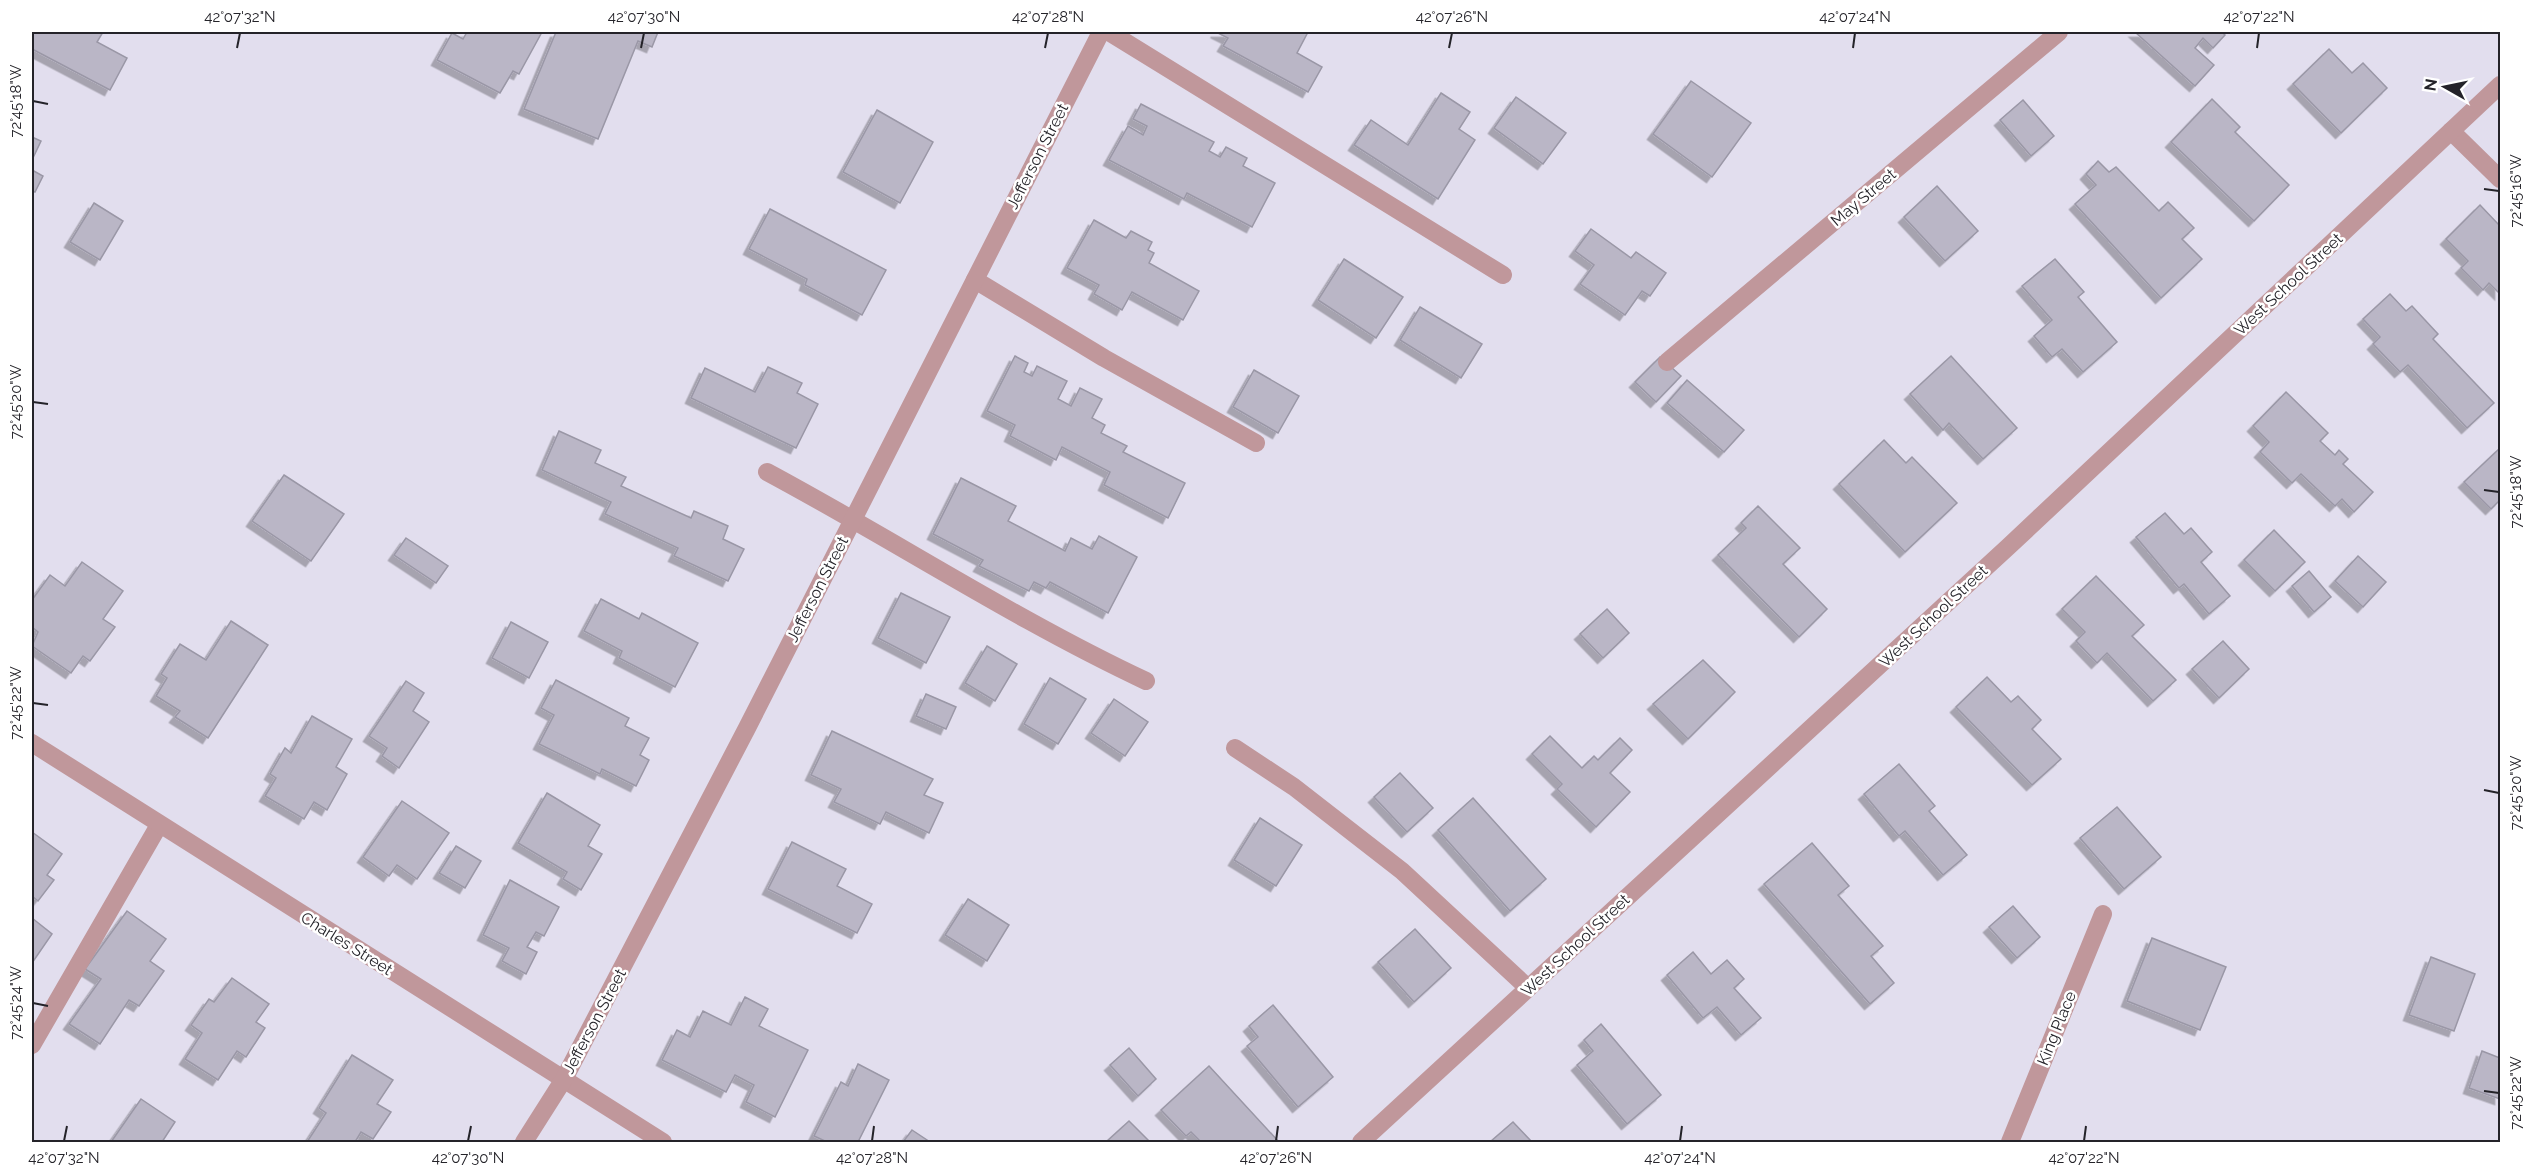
<svg xmlns="http://www.w3.org/2000/svg" width="2532" height="1174" font-family="Raleway,sans-serif">
<style>
.building{fill:#bab6c6;stroke:#9a97a6;stroke-width:1.5;filter:url(#shadow)}
.lines{fill:none;stroke-linecap:round;stroke-linejoin:round}
.service{stroke:#c0979b;stroke-width:18}
.minor{stroke:#c0979b;stroke-width:18}
.ticks{fill:none;stroke:#242329;stroke-width:2}
.labels{text-anchor:middle;stroke-width:5;stroke-linejoin:round;paint-order:stroke}
.street-label{font-size:16px;fill:#242329;stroke:#fff}
.neatline{fill:none;stroke:#242329;stroke-width:2}
.ticks-label{font-size:15px;text-anchor:middle;fill:#242329}
</style>
<defs>
<filter id="shadow"><feDropShadow dx="-5.5" dy="5.5" stdDeviation="0" flood-color="#0004"/></filter>
</defs>
<rect width="100%" height="100%" fill="#e2deee"/>
<g class="building">
<polygon points="32,32 103,32 97,42 127,58 110,90 32,49"/>
<polygon points="467,32 542,32 519,74 513,71 500,93 437,60 452,33 463,39"/>
<polygon points="556,32 658,32 652,47 638,41 598,139 524,109"/>
<polygon points="1216,32 1308,32 1297,53 1322,67 1308,92 1223,46 1228,38"/>
<polygon points="2135,32 2222,32 2225,35 2213,48 2203,38 2195,48 2214,65 2195,86"/>
<polygon points="2329,49 2352,73 2363,63 2387,88 2341,133 2293,84"/>
<polygon points="1691,81 1751,123 1712,177 1653,134"/>
<polygon points="1441,93 1470,112 1459,129 1475,140 1438,199 1354,145 1371,120 1408,145"/>
<polygon points="1516,97 1566,133 1543,164 1494,128"/>
<polygon points="2212,99 2240,127 2235,132 2289,185 2254,221 2171,142"/>
<polygon points="2023,100 2054,136 2031,156 2000,120"/>
<polygon points="1141,104 1214,142 1209,151 1220,157 1226,147 1247,158 1243,166 1275,183 1252,227 1187,193 1184,199 1109,160 1128,126 1143,135 1147,126 1133,119"/>
<polygon points="877,110 933,142 900,203 843,172"/>
<polygon points="32,137 41,141 32,160"/>
<polygon points="2098,161 2109,172 2116,167 2159,211 2168,202 2194,228 2182,239 2202,259 2161,298 2075,204 2096,185 2086,174"/>
<polygon points="32,170 43,176 35,192 32,191"/>
<polygon points="1937,186 1978,231 1945,261 1904,217"/>
<polygon points="94,203 123,221 100,260 70,242"/>
<polygon points="2480,205 2500,226 2500,294 2489,283 2483,290 2461,268 2468,261 2446,239"/>
<polygon points="770,209 886,270 862,315 805,285 807,279 749,249"/>
<polygon points="1094,220 1126,238 1131,231 1152,242 1148,250 1154,253 1149,263 1199,291 1183,320 1132,292 1122,310 1094,294 1099,285 1067,268"/>
<polygon points="1591,229 1631,258 1636,252 1666,273 1650,296 1642,291 1625,315 1580,284 1594,265 1575,251"/>
<polygon points="1344,259 1403,297 1376,338 1318,300"/>
<polygon points="2055,259 2084,292 2078,297 2117,342 2083,372 2062,349 2052,357 2034,336 2052,320 2022,286"/>
<polygon points="2390,294 2406,311 2412,306 2438,334 2433,339 2494,403 2467,428 2408,365 2400,372 2373,344 2380,337 2363,319"/>
<polygon points="1420,307 1482,344 1461,378 1400,340"/>
<polygon points="1015,356 1028,363 1024,372 1032,376 1037,366 1067,381 1058,399 1071,406 1080,388 1102,399 1092,418 1105,425 1101,433 1127,446 1123,452 1185,483 1168,518 1104,485 1110,472 1062,447 1056,460 1010,436 1015,425 987,411"/>
<polygon points="1951,356 2017,428 1983,459 1949,423 1943,430 1910,394"/>
<polygon points="1660,357 1681,376 1656,402 1635,382"/>
<polygon points="768,367 802,383 797,393 818,404 796,448 691,398 705,368 755,392"/>
<polygon points="1254,370 1299,396 1278,433 1233,407"/>
<polygon points="1687,380 1744,430 1724,452 1667,403"/>
<polygon points="2286,392 2328,433 2320,441 2335,455 2339,450 2348,459 2343,464 2373,492 2354,512 2342,499 2335,506 2301,474 2292,483 2260,452 2269,442 2253,426"/>
<polygon points="559,431 601,450 595,463 626,477 621,486 691,518 694,511 728,526 723,539 744,549 728,581 674,556 678,548 605,514 611,502 542,470"/>
<polygon points="1884,440 1906,463 1912,457 1957,503 1905,552 1839,484"/>
<polygon points="2500,448 2500,500 2491,509 2464,482"/>
<polygon points="284,475 344,514 311,561 252,521"/>
<polygon points="961,478 1016,506 1008,521 1065,551 1071,538 1092,549 1099,536 1137,557 1108,613 1050,582 1046,588 1034,582 1029,591 979,566 983,560 933,534"/>
<polygon points="1758,506 1800,548 1783,564 1827,609 1799,637 1718,555 1746,528 1741,523"/>
<polygon points="2165,513 2184,534 2191,528 2212,552 2201,562 2230,596 2209,614 2184,584 2179,588 2136,537"/>
<polygon points="2274,530 2305,562 2275,591 2244,560"/>
<polygon points="406,538 448,566 436,583 394,555"/>
<polygon points="2358,556 2386,582 2363,607 2335,581"/>
<polygon points="82,562 123,591 103,619 115,627 90,661 83,656 71,673 32,646 38,632 32,627 32,600 50,575 65,586"/>
<polygon points="2309,571 2331,597 2314,612 2292,586"/>
<polygon points="2096,576 2144,625 2132,636 2176,680 2153,701 2107,653 2097,663 2076,641 2085,632 2062,609"/>
<polygon points="901,593 950,617 926,663 878,638"/>
<polygon points="601,599 639,619 642,613 698,643 675,687 619,658 622,651 584,631"/>
<polygon points="1607,609 1629,633 1603,658 1580,634"/>
<polygon points="231,621 268,645 208,738 175,717 180,711 156,696 167,678 161,674 180,644 206,660"/>
<polygon points="511,622 548,642 529,678 492,658"/>
<polygon points="2223,641 2249,669 2219,698 2192,669"/>
<polygon points="987,646 1017,664 995,701 965,683"/>
<polygon points="1703,660 1735,692 1688,739 1653,704"/>
<polygon points="1987,677 2011,702 2018,696 2041,720 2032,729 2061,759 2032,785 1956,707"/>
<polygon points="1050,678 1086,699 1058,744 1024,724"/>
<polygon points="556,680 629,718 625,726 649,738 640,755 649,760 636,786 602,769 600,774 539,744 554,715 541,708"/>
<polygon points="406,681 424,693 413,711 429,722 399,768 382,756 387,748 369,736"/>
<polygon points="926,694 956,707 946,729 916,716"/>
<polygon points="1114,699 1148,722 1125,756 1091,733"/>
<polygon points="312,716 352,739 336,767 347,774 327,810 314,802 304,819 265,796 276,778 270,774 285,748 291,753"/>
<polygon points="832,731 933,779 924,795 943,803 929,833 886,812 880,824 834,802 841,789 811,775"/>
<polygon points="1550,736 1582,768 1594,756 1598,760 1620,738 1632,750 1610,773 1630,792 1596,827 1557,789 1562,784 1532,754"/>
<polygon points="1899,764 1935,806 1929,811 1967,855 1943,875 1905,831 1899,836 1864,794"/>
<polygon points="1400,773 1433,808 1407,832 1374,797"/>
<polygon points="547,793 600,825 588,846 602,854 581,890 563,879 567,872 518,843"/>
<polygon points="1473,798 1546,879 1510,911 1438,830"/>
<polygon points="402,801 449,833 417,879 397,865 389,876 363,857"/>
<polygon points="2117,807 2161,857 2124,889 2080,838"/>
<polygon points="1260,818 1302,845 1276,886 1234,860"/>
<polygon points="32,832 62,854 47,875 54,880 38,901 32,896"/>
<polygon points="792,842 846,869 837,886 872,904 857,933 768,889"/>
<polygon points="1812,843 1849,886 1838,895 1883,946 1871,956 1894,983 1870,1004 1764,884"/>
<polygon points="456,846 481,861 465,888 439,873"/>
<polygon points="510,880 559,907 544,936 536,932 527,947 537,952 526,974 502,961 509,948 483,935"/>
<polygon points="968,899 1009,925 987,961 945,935"/>
<polygon points="2013,906 2040,937 2017,958 1989,927"/>
<polygon points="127,911 166,939 150,961 164,971 139,1006 129,1000 100,1044 69,1024 101,979 85,969"/>
<polygon points="32,918 52,934 32,963"/>
<polygon points="1415,929 1451,968 1414,1002 1378,962"/>
<polygon points="2152,938 2226,967 2200,1030 2127,1001"/>
<polygon points="1693,952 1711,974 1727,960 1744,979 1734,988 1761,1018 1741,1035 1717,1007 1703,1018 1667,975"/>
<polygon points="2431,957 2475,974 2454,1031 2409,1015"/>
<polygon points="232,978 269,1004 256,1022 265,1028 246,1057 237,1051 218,1080 185,1059 202,1033 191,1025 209,999 214,1002"/>
<polygon points="745,997 768,1009 759,1026 808,1050 775,1117 746,1102 754,1085 735,1075 726,1092 662,1060 677,1030 690,1037 703,1011 731,1025"/>
<polygon points="1273,1005 1333,1077 1298,1107 1247,1046 1258,1037 1249,1026"/>
<polygon points="1601,1024 1661,1095 1627,1124 1577,1065 1593,1051 1584,1040"/>
<polygon points="1129,1048 1156,1079 1138,1096 1110,1065"/>
<polygon points="2482,1051 2500,1058 2500,1099 2469,1088"/>
<polygon points="352,1055 393,1080 377,1104 391,1112 373,1139 361,1132 355,1142 307,1142 326,1113 319,1108"/>
<polygon points="858,1064 889,1080 858,1142 827,1142 814,1136 841,1082 848,1086"/>
<polygon points="1209,1066 1279,1142 1201,1142 1191,1132 1186,1136 1161,1110"/>
<polygon points="141,1099 175,1122 162,1142 111,1142"/>
<polygon points="1129,1121 1150,1142 1106,1142"/>
<polygon points="1513,1122 1532,1142 1490,1142"/>
<polygon points="912,1130 930,1142 903,1142"/>
</g>
<g class="lines">
<g class="service">
<polyline points="1109,32 1503,275"/>
<polyline points="2451,131 2500,179"/>
<polyline points="975,280 1104,358 1256,443"/>
<path d="M767 472C894 540 1016 620 1146 681"/>
<polyline points="1235,748 1294,787 1402,871 1528,988"/>
<polyline points="32,1045 159,825"/>
</g>
<g class="minor">
<polyline points="1667,362 2059,32"/>
<polyline points="32,743 663,1142"/>
<polyline points="524,1142 564,1079 747,728 1101,32"/>
<polyline points="1361,1142 2008,547 2500,85"/>
<polyline points="2010,1142 2103,914"/>
</g>
</g>
<path class="ticks" d="M237 48 240 33M641 48 644 33M1045 48 1048 33M1449 48 1452 33M1853 48 1855 33M2257 48 2259 33M33 101 48 104M2484 189 2499 191M33 402 48 404M2484 490 2499 492M33 703 48 705M2484 790 2499 793M33 1003 48 1006M2484 1091 2499 1093M64 1141 67 1126M468 1141 471 1126M872 1141 874 1126M1276 1141 1278 1126M1680 1141 1682 1126M2084 1141 2086 1126"/>
<g class="labels">
<g class="street-label">
<text transform="translate(1037 156) rotate(-63)" y="6">Jefferson Street</text>
<text transform="translate(1863 197) rotate(-40)" y="6">May Street</text>
<text transform="translate(2288 284) rotate(-43)" y="6">West School Street</text>
<text transform="translate(817 589) rotate(-63)" y="6">Jefferson Street</text>
<text transform="translate(1933 616) rotate(-43)" y="6">West School Street</text>
<text transform="translate(347 943) rotate(32)" y="6">Charles Street</text>
<text transform="translate(1575 945) rotate(-43)" y="6">West School Street</text>
<text transform="translate(594 1021) rotate(-62)" y="6">Jefferson Street</text>
<text transform="translate(2056 1028) rotate(-68)" y="6">King Place</text>
</g>
</g>
<rect width="2532" height="1174" fill="none" stroke="#ffffff" stroke-width="66"/>
<g transform="translate(2445 87) rotate(279)" stroke="#ffffff" stroke-width="4.5" paint-order="stroke">
<path d="M0-4.5L10 22L0 15L-10 22Z" fill="#242329"/>
<text y="-9" font-size="16" font-weight="bold" text-anchor="middle" fill="#242329">N</text>
</g>
<rect x="33" y="33" width="2466" height="1108" class="neatline"/>
<g class="ticks-label">
<text x="240" y="22">42°07'32"N</text>
<text x="644" y="22">42°07'30"N</text>
<text x="1048" y="22">42°07'28"N</text>
<text x="1452" y="22">42°07'26"N</text>
<text x="1855" y="22">42°07'24"N</text>
<text x="2259" y="22">42°07'22"N</text>
<text transform="translate(16 101) rotate(-90)" y="5">72°45'18"W</text>
<text transform="translate(2516 191) rotate(-90)" y="5">72°45'16"W</text>
<text transform="translate(16 402) rotate(-90)" y="5">72°45'20"W</text>
<text transform="translate(2516 492) rotate(-90)" y="5">72°45'18"W</text>
<text transform="translate(16 703) rotate(-90)" y="5">72°45'22"W</text>
<text transform="translate(2516 793) rotate(-90)" y="5">72°45'20"W</text>
<text transform="translate(16 1003) rotate(-90)" y="5">72°45'24"W</text>
<text transform="translate(2516 1093) rotate(-90)" y="5">72°45'22"W</text>
<text x="64" y="1163">42°07'32"N</text>
<text x="468" y="1163">42°07'30"N</text>
<text x="872" y="1163">42°07'28"N</text>
<text x="1276" y="1163">42°07'26"N</text>
<text x="1680" y="1163">42°07'24"N</text>
<text x="2084" y="1163">42°07'22"N</text>
</g>
</svg>
